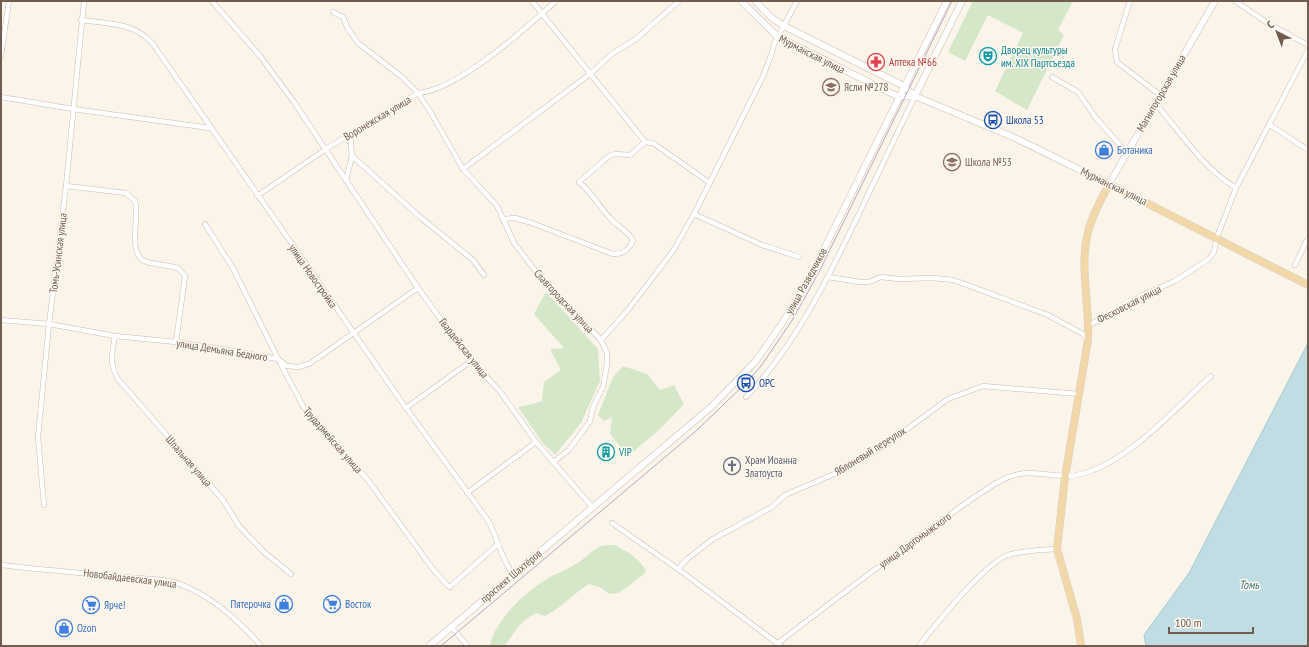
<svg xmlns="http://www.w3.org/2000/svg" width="1309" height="647" font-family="'PT Sans Narrow',sans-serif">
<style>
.green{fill:#d5e7c9}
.water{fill:#bfdde2;stroke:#a6ccd3}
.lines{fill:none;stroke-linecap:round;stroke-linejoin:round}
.street-casing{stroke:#ccbcb0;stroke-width:5.5}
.secondary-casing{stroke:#cebcae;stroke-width:7}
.primary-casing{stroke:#d8d1ce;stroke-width:8}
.street{stroke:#fff;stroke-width:4.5}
.secondary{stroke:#fff;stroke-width:6}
.primary{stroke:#f2d7a9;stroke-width:7}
.tram{stroke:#b7a8c4;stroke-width:1}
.labels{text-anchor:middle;stroke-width:3;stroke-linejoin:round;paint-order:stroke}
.culture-label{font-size:11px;fill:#0d838f;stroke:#fdf8ef;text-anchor:start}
.street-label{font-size:11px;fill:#725c4f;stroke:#fdf8ef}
.health-label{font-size:11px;fill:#be3a42;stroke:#fdf8ef;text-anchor:start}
.education-label{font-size:11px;fill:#785e54;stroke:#fdf8ef;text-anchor:start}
.transit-label{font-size:11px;fill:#164399;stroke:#fdf8ef;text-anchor:start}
.shop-label{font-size:11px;fill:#366cbe;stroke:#fdf8ef;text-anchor:start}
.worship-label{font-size:11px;fill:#5b616d;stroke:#fdf8ef;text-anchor:start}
.water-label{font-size:12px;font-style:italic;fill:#4b7a83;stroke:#fdf8ef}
</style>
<rect width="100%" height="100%" fill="#faf4e9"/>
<g class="green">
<polygon points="973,1 1073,1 1058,30 1064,35 1027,110 995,91 1023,33 988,15 965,61 948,52"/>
<polygon points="546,292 598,349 600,381 581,423 555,455 542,442 518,407 533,404 542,401 544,382 561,370 550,349 564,348 534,314"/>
<polygon points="623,366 647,374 660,390 674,385 684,404 660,429 628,456 610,434 612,417 604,421 598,415 613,377"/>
<path d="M614 545C627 551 638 557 646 571L644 574 619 593 610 594 599 587 589 584C573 594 561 608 545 616L536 613C516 624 517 631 504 646H490C494 620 529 588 552 576 560 572 568 569 576 564 585 559 593 549 601 546 605 545 610 545 614 545Z"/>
</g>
<polygon class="water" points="1308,343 1308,646 1146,646 1144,635 1189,573"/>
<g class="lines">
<g class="street-casing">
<g id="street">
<polyline points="212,1 260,56 294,102 418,288 471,361 499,390 536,442 593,508"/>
<polyline points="532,1 645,142 653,143 710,183"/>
<polyline points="1130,1 1115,49 1117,62 1160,95"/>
<polyline points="1235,1 1269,24 1308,45"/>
<polyline points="333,12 343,17 347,27 358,43 402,77 418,93 431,113 463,169 497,206 514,243 541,278 601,340 607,353 607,364 603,387 593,407 590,421 569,450 553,462"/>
<path d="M81 20C108 24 134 22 153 44L406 408 487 519C498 537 500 558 513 574"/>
<polyline points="1,56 9,1"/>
<polyline points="1052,77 1078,92 1096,118 1127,153"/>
<polyline points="1,97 73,109 210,128"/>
<path d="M1155 103C1180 132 1203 168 1236 188"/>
<polyline points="1270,125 1308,150"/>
<polyline points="352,156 420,217 473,260 484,275"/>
<polyline points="463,169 590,74 613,53 636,39 679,1"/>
<polyline points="346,180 352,156 350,134"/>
<path d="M66 186 126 193 135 201C140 217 126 256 147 262 157 265 168 265 178 268L185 276 176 342"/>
<path d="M257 196 326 149 418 93C458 90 525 29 556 1"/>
<polyline points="694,214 762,245 799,257"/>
<path d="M503 219 515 218 529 222 613 254C624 254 628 250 633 241 630 233 621 228 615 223 601 211 594 194 579 182L609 156 615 154 630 155 645 142"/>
<polyline points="205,224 234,270 278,359 303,406 317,425 368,480 432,568 447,585 450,587 452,585 498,544"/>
<polyline points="1295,265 1308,238"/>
<polyline points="828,277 860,282 869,282 881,277 899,279 932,278 954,280 1048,315 1083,334 1088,340"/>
<polyline points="1,320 49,324 115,336 176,342 227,350 278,359 287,366 298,367 309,364 418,288"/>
<polyline points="1089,325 1117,311 1143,295 1175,281 1209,259 1214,252 1217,237 1236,188 1308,50"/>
<path d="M115 336C112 353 109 364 118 379L223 500 239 526 264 552 291 574"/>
<polyline points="601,340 628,310 673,251 694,214 763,76 772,53 774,44 797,1"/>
<path d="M746 397C794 347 825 284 855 222 875 180 895 138 915 96"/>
<polyline points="406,408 471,361"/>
<polyline points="467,493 536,442"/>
<polyline points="44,505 38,437 49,324 66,186 84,1"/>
<polyline points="612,523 678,569 781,646"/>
<path d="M1 565C42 570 84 573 125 577 143 579 165 578 182 585 213 597 240 622 261 646"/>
<polyline points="678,569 687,559 713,539 772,507 785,495 846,469 884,446 948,399 983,386 1079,394"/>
<polyline points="451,627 468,646"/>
<path d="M778 643C829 604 880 565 932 527 954 512 977 494 1000 481 1032 463 1054 483 1085 473 1131 459 1176 408 1211 376"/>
<path d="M919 646C936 624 984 564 1008 555 1024 550 1040 550 1057 549"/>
</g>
</g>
<g class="secondary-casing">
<g id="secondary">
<polyline points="741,1 778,37 899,97 915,96"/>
<polyline points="755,1 772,18 784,26 904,86 915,96 1015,138 1109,184 1215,1"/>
<polyline points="915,96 962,1"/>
<polyline points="429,646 711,407 755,362 781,325 810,277 947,1"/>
</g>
</g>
<g class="primary-casing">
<path id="primary" d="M1081 646 1077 619 1057 549 1065 477 1088 340C1090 304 1079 267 1088 232 1092 215 1101 200 1109 184L1308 285"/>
</g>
<use href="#street" class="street"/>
<use href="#secondary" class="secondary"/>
<use href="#primary" class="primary"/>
<polyline class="tram" points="441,646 696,431 746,383 761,366 793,319 820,270 952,1"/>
</g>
<defs>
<g id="theatre-ring" transform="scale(0.9)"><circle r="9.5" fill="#fdf8ef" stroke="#0f9aa8" stroke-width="1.5"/><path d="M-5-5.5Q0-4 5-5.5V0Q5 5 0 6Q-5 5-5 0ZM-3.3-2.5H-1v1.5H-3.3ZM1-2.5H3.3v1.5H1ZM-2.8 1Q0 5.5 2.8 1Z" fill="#0f9aa8"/></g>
<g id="pharmacy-ring" transform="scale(0.9)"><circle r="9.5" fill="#fdf8ef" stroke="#e0444e" stroke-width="1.5"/><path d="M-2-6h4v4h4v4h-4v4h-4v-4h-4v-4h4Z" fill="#e0444e"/></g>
<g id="school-ring" transform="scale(0.9)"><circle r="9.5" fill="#fdf8ef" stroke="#8d6e63" stroke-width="1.5"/><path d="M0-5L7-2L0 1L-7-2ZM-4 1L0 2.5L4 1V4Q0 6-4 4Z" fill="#8d6e63"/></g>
<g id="bus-ring" transform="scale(0.9)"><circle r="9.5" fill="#fdf8ef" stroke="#1a4fb4" stroke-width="1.5"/><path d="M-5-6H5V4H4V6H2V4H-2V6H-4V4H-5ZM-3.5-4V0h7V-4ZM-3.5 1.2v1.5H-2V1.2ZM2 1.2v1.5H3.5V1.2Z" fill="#1a4fb4"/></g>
<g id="shop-ring" transform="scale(0.9)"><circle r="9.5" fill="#fdf8ef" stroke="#3f7fe0" stroke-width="1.5"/><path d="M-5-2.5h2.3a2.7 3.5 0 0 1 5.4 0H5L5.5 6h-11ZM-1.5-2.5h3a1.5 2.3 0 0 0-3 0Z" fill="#3f7fe0"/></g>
<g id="building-ring" transform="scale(0.9)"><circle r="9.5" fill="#fdf8ef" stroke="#0f9aa8" stroke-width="1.5"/><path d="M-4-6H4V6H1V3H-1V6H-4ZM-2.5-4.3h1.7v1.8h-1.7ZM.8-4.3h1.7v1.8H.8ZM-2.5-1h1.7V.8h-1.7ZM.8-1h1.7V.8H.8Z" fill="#0f9aa8"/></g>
<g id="church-ring" transform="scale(0.9)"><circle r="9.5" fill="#fdf8ef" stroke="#6b7280" stroke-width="1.5"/><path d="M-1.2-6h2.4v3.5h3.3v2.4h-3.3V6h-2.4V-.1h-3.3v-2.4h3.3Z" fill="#6b7280"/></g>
<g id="supermarket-ring" transform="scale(0.9)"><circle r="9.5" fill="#fdf8ef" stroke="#3f7fe0" stroke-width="1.5"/><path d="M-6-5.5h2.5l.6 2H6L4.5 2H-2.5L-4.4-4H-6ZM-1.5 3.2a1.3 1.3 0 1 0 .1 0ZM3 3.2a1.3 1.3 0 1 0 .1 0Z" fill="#3f7fe0"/></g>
</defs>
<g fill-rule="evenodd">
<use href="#theatre-ring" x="988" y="56"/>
<use href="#pharmacy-ring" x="876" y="62"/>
<use href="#school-ring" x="831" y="87"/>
<use href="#bus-ring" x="993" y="120"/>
<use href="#shop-ring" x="1104" y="150"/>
<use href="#school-ring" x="952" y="162"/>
<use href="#bus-ring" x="746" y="383"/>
<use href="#building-ring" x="606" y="452"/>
<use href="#church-ring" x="732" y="466"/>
<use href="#shop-ring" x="284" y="604"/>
<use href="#supermarket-ring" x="332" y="604"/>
<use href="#supermarket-ring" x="91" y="605"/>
<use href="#shop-ring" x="64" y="628"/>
</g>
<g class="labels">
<g class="culture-label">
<text x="1001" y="54">Дворец культуры<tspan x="1001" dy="13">им. XIX Партсъезда</tspan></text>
<text x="619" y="456">VIP</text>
</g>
<g class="street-label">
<text transform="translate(812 54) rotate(27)" y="4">Мурманская улица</text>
<text transform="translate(1161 93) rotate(-60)" y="4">Магнитогорская улица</text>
<text transform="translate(377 118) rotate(-31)" y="4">Воронежская улица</text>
<text transform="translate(1114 186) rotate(26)" y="4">Мурманская улица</text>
<text transform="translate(58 253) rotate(-83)" y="4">Томь-Усинская улица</text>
<text transform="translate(313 276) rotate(55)" y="4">улица Новостройка</text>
<text transform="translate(806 281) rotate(-61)" y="4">улица Разведчиков</text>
<text transform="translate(564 301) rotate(47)" y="4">Славгородская улица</text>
<text transform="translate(1129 304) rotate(-27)" y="4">Фесковская улица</text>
<text transform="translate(464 348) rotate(52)" y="4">Гвардейская улица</text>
<text transform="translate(222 350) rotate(9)" y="4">улица Демьяна Бедного</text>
<text transform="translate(333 440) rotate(49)" y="4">Трудармейская улица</text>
<text transform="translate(870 451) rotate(-32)" y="4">Яблоневый переулок</text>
<text transform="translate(189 461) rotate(49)" y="4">Шпальная улица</text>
<text transform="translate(915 540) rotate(-36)" y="4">улица Даргомыжского</text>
<text transform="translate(511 576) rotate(-40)" y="4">проспект Шахтёров</text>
<text transform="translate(130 578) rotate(7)" y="4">Новобайдаевская улица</text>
</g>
<g class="health-label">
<text x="889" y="66">Аптека №66</text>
</g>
<g class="education-label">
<text x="844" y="91">Ясли №278</text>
<text x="965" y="166">Школа №53</text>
</g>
<g class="transit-label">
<text x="1006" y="124">Школа 53</text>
<text x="759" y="387">ОРС</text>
</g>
<g class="shop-label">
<text x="1117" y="154">Ботаника</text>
<text x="271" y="608" text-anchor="end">Пятерочка</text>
<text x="345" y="608">Восток</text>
<text x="104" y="609">Ярче!</text>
<text x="77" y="632">Ozon</text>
</g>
<g class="worship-label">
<text x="745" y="464">Храм Иоанна<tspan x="745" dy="13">Златоуста</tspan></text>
</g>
<g class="water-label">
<text x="1249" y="589">Томь</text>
</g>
</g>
<rect width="1309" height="647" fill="none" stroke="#725c4f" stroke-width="4"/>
<g transform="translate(1277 32) rotate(318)" stroke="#fdf8ef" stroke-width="3" paint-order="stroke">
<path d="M0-3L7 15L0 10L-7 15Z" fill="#725c4f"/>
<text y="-6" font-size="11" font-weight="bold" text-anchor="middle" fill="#725c4f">С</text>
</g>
<path d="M1169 627v6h84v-6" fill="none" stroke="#725c4f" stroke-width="2"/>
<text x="1175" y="627" font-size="12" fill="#725c4f" stroke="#fdf8ef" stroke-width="3" paint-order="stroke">100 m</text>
</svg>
